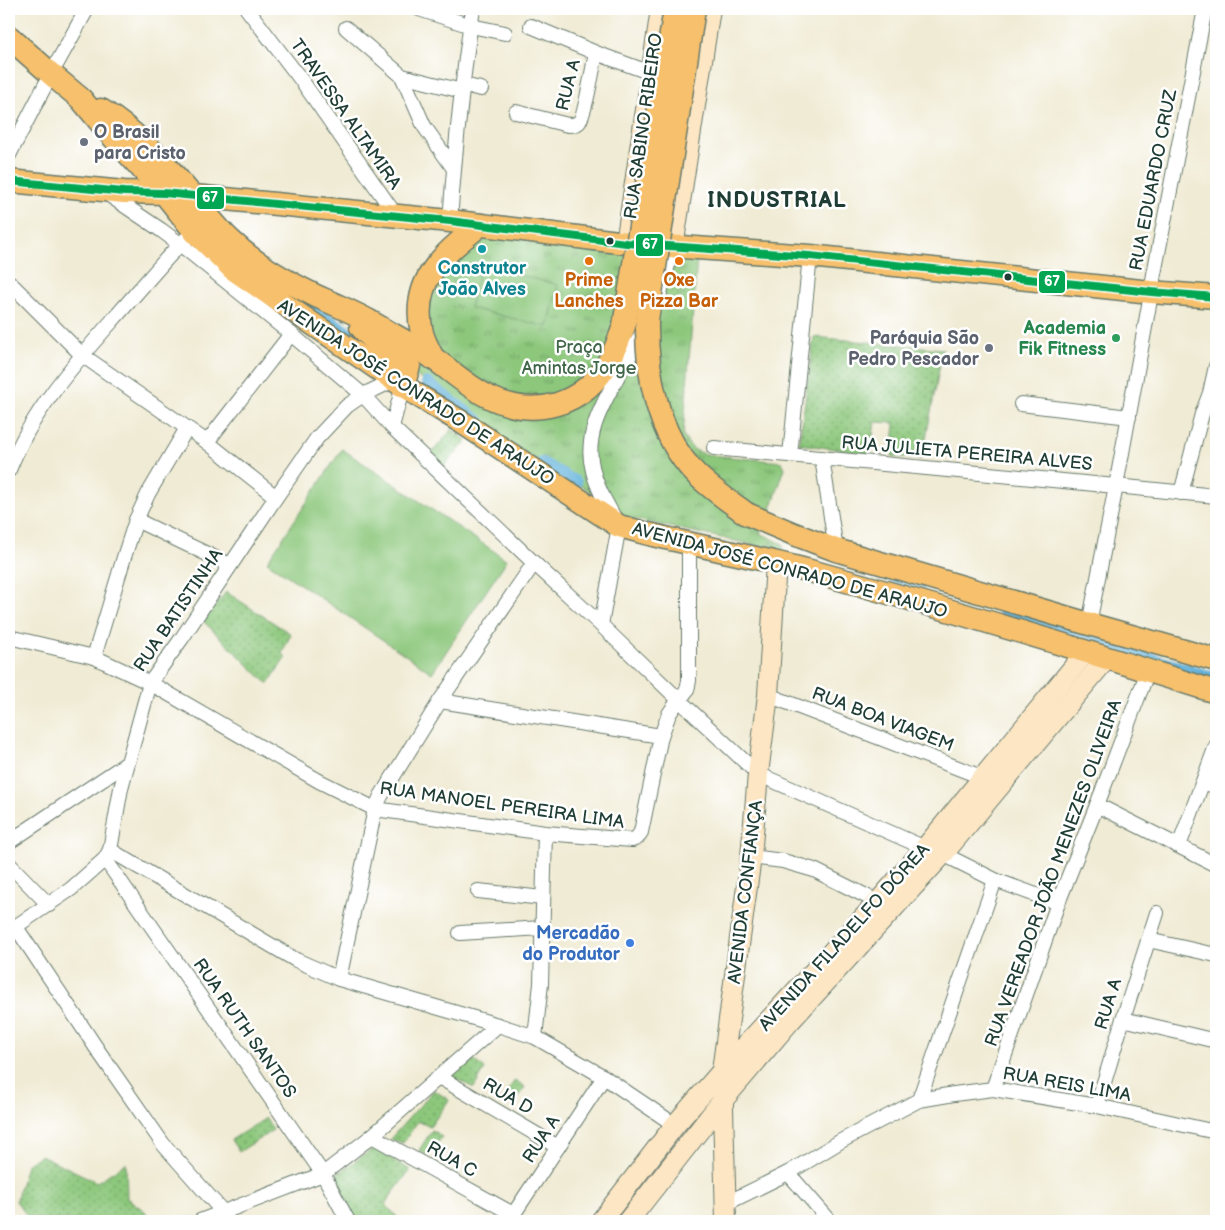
<svg xmlns="http://www.w3.org/2000/svg" width="1225" height="1230" font-family="'Balsamiq Sans',sans-serif">
<style>
.grass{fill:url(#grass-dots);stroke:#568258}
.park{fill:url(#park-tufts);stroke:#568258}
.garden{fill:#8cc77c;stroke:#568258}
.lines{fill:none;stroke-linecap:round;stroke-linejoin:round}
.canal{stroke:#60b1db;stroke-width:12}
.street-casing{stroke:#687a6c;stroke-width:16}
.secondary-casing{stroke:#687a6c;stroke-width:22}
.primary-casing{stroke:#687a6c;stroke-width:25}
.street{stroke:#fff;stroke-width:14}
.secondary{stroke:#fce6c4;stroke-width:20}
.primary{stroke:#f7c06c;stroke-width:22}
.primary-bridge-casing{stroke:#687a6c;stroke-width:25;stroke-linecap:butt}
.primary-bridge{stroke:#f7c06c;stroke-width:22}
.bus-1-casing{stroke:#fff;stroke-width:11}
.bus-1{stroke:#00a651;stroke-width:8}
.worship-dot{fill:#6b7280;stroke:#fff;stroke-width:2}
.bus-dot{fill:#1f3d34;stroke:#fff;stroke-width:2}
.culture-dot{fill:#0f9aa8;stroke:#fff;stroke-width:2}
.food-dot{fill:#e8710a;stroke:#fff;stroke-width:2}
.leisure-dot{fill:#2e9e5b;stroke:#fff;stroke-width:2}
.shop-dot{fill:#3f7fe0;stroke:#fff;stroke-width:2}
.labels{text-anchor:middle;stroke-width:5;stroke-linejoin:round;paint-order:stroke}
.street-label{font-size:18px;fill:#1f3d34;stroke:#fff}
.worship-label{font-size:18px;font-weight:bold;fill:#5b616d;stroke:#fff;text-anchor:start}
.culture-label{font-size:18px;font-weight:bold;fill:#0d838f;stroke:#fff}
.food-label{font-size:18px;font-weight:bold;fill:#c56008;stroke:#fff}
.leisure-label{font-size:18px;font-weight:bold;fill:#27864d;stroke:#fff;text-anchor:end}
.park-label{font-size:18px;fill:#40664a;stroke:#fff}
.shop-label{font-size:18px;font-weight:bold;fill:#366cbe;stroke:#fff;text-anchor:end}
.district-label{font-size:22px;font-weight:bold;letter-spacing:1px;fill:#1f3d34;stroke:#fff}
.line-badge{stroke:#fff;stroke-width:2}
.badge-label{font-size:14px;text-anchor:middle;font-weight:bold;fill:#fff}
</style>
<defs>
<pattern id="grass-dots" width="8" height="8" patternUnits="userSpaceOnUse" patternTransform="scale(1.25)"><rect width="8" height="8" fill="#8cc77c"/><path d="M2 2h.1M6 6h.1" fill="none" stroke="#72a366" stroke-width="1.8" stroke-linecap="round"/></pattern>
<pattern id="park-tufts" width="24" height="20" patternUnits="userSpaceOnUse" patternTransform="scale(1.25)"><rect width="24" height="20" fill="#8cc77c"/><path d="M3 7l-1-3M5 7V3M7 7l1-3M15 17l-1-3M17 17v-4M19 17l1-3" fill="none" stroke="#72a366"/></pattern>
</defs>
<rect width="100%" height="100%" fill="#fff"/>
<filter id="ink" filterUnits="userSpaceOnUse"><feTurbulence type="fractalNoise" baseFrequency=".02" numOctaves="2"/><feDisplacementMap in="SourceGraphic" scale="10" xChannelSelector="R" yChannelSelector="G"/><feConvolveMatrix kernelMatrix="1 2 1 2 8 2 1 2 1" color-interpolation-filters="sRGB"/></filter>
<filter id="wash" filterUnits="userSpaceOnUse"><feTurbulence type="fractalNoise" baseFrequency=".0096" numOctaves="4" result="noise"/><feDisplacementMap in="SourceGraphic" scale="20" xChannelSelector="R" yChannelSelector="G"/><feGaussianBlur stdDeviation="1.12" result="paint"/><feColorMatrix in="noise" values="0 0 0 0 0 0 0 0 0 0 0 0 0 0 0 0 0 1.4 0 .05"/><feComposite in="paint" operator="in"/></filter>
<g filter="url(#wash)">
<rect width="100%" height="100%" fill="#f0ebd4"/>
<g class="grass">
<path d="M814,337L943,349L922,459L892,456L895,423L875,422L870,454L799,444Z"/>
<path d="M452,429L467,441L444,466L431,454Z"/>
<path d="M226,592L291,634L282,653L286,657L268,684L203,621Z"/>
<path d="M471,1058L485,1069L474,1088L450,1076Z"/>
<path d="M515,1080L525,1087L511,1106L502,1100Z"/>
<path d="M434,1090L449,1100L430,1127L418,1121L403,1143L390,1139Z"/>
<path d="M266,1118L273,1130L239,1152L231,1140Z"/>
<path d="M432,1130L442,1137L428,1157L419,1150Z"/>
<path d="M374,1148L410,1170L385,1204L401,1221H358L333,1177Z"/>
<path d="M41,1155L97,1182L126,1163L127,1198L145,1211L153,1221H31L16,1201L26,1165Z"/>
</g>
<path class="park" d="M481,234L697,259L683,436C692,450 694,451 710,455L782,462L785,468L769,515L760,533L783,544V551L628,518L576,482L518,450L427,383L399,366L425,310L437,270Z"/>
<g class="garden">
<path d="M481,265L558,285L548,327L470,308Z"/>
<path d="M342,449L507,560L432,673L267,562Z"/>
</g>
<g class="lines">
<g class="canal">
<path d="M290,293L367,345"/>
<path d="M427,383L479,421"/>
<path d="M542,463L576,482"/>
<path d="M895,584L919,590"/>
<path d="M1004,614L1216,678"/>
</g>
</g>
</g>
<g filter="url(#ink)">
<g class="lines">
<defs>
<g id="street">
<path d="M247,9L302,81L397,217"/>
<path d="M419,9L471,26L505,33"/>
<path d="M531,26L596,53L651,73"/>
<path d="M346,28L402,76L424,126L454,169"/>
<path d="M402,76L462,91"/>
<path d="M463,85L481,89"/>
<path d="M516,112L568,125C572,125 576,125 579,122C584,118 594,63 596,53"/>
<path d="M9,155L51,74L87,9"/>
<path d="M106,193L161,230L180,244L291,334L363,395L392,427L534,563L601,625L679,700L758,774L925,848"/>
<path d="M450,221C455,150 462,79 473,9"/>
<path d="M9,282L82,355L207,442L276,497"/>
<path d="M659,296L673,247"/>
<path d="M1021,404L1129,417"/>
<path d="M392,427L403,386"/>
<path d="M207,442L291,334"/>
<path d="M714,448L1116,486L1216,496"/>
<path d="M790,455L810,256"/>
<path d="M822,458L836,550"/>
<path d="M9,470C31,413 72,366 112,321C135,295 157,269 180,244L187,238"/>
<path d="M1181,493L1202,414L1210,393L1216,366"/>
<path d="M136,520L230,565"/>
<path d="M1089,624L1116,486L1149,305L1154,274L1205,9"/>
<path d="M601,625L619,526C609,508 598,491 593,471C583,435 603,404 619,374C628,359 637,343 645,327"/>
<path d="M9,637L94,657L150,683L319,781L375,809L545,833L632,840L637,838L641,832L661,736L669,714L673,708L687,690L689,681V544"/>
<path d="M94,657L125,554L136,520L148,494L187,428"/>
<path d="M768,695L984,778"/>
<path d="M440,701L661,736"/>
<path d="M1203,783L1216,786"/>
<path d="M1097,805L1216,865"/>
<path d="M9,842L126,764"/>
<path d="M1179,846L1216,746"/>
<path d="M110,850L296,960L339,979L498,1025L535,1037L604,1077L675,1125"/>
<path d="M943,854L995,880L1058,903"/>
<path d="M751,857L783,861L814,870L878,902"/>
<path d="M105,859L323,1174L348,1221"/>
<path d="M9,864L49,905"/>
<path d="M478,891L543,898"/>
<path d="M16,927L99,1052L163,1144L223,1212L228,1221"/>
<path d="M9,931L71,889L105,859L110,850L121,788L150,683L182,638L276,497L317,438L347,406L363,395L394,380"/>
<path d="M460,933L542,928"/>
<path d="M1148,940L1216,955"/>
<path d="M339,979L375,809L381,796L440,701L534,563"/>
<path d="M1123,1019L1216,1041"/>
<path d="M535,1037L541,984L545,833"/>
<path d="M439,1077L558,1147"/>
<path d="M993,1089L1058,903L1097,805L1148,671"/>
<path d="M919,1100L995,880"/>
<path d="M1097,1106L1123,1019L1157,913"/>
<path d="M372,1136L513,1214"/>
<path d="M788,1173L830,1221"/>
<path d="M727,1203L788,1173L841,1141L919,1100L954,1094L993,1089L1097,1106L1216,1132"/>
<path d="M200,1221L323,1174L372,1136L498,1025"/>
<path d="M509,1221L604,1077"/>
</g>
<g id="secondary">
<path d="M626,243L661,9"/>
<path d="M673,247L710,9"/>
<path d="M601,1221L675,1125L722,1071L878,902L925,848L1086,652"/>
<path d="M628,1221L723,1100L791,1020L943,854L1107,658"/>
<path d="M726,1221L722,1071L751,857L758,774L768,695L776,563"/>
</g>
<g id="primary">
<path d="M9,37L51,74L81,99L106,129L164,193L195,232L233,269L403,386L463,423L619,526L645,533C701,547 758,557 814,572C949,609 1083,650 1216,692"/>
<path d="M101,110C137,132 165,163 191,195C204,211 216,227 231,241C255,264 286,281 316,296C334,304 353,312 371,322C391,334 413,345 433,358C450,370 466,385 485,395C534,421 584,406 611,358C616,348 620,337 624,326"/>
<path d="M9,181L124,192L164,193L450,221L626,243L810,256L1151,292L1216,297"/>
<path d="M361,327C371,339 383,348 396,356C401,360 406,361 409,366L403,386"/>
<path d="M433,358C429,350 424,341 422,333C410,280 443,255 480,225"/>
<path d="M747,514L794,534L836,550L1089,624L1216,660"/>
</g>
</defs>
<use href="#street" class="street-casing"/>
<use href="#secondary" class="secondary-casing"/>
<use href="#primary" class="primary-casing"/>
<use href="#street" class="street"/>
<use href="#secondary" class="secondary"/>
<use href="#primary" class="primary"/>
<defs>
<g id="primary-bridge">
<path d="M694,9L647,320C646,372 657,435 696,474C711,489 729,501 747,514"/>
<path d="M624,326L675,9"/>
</g>
</defs>
<use href="#primary-bridge" class="primary-bridge-casing"/>
<use href="#primary-bridge" class="primary-bridge"/>
<defs>
<path id="bus-1" d="M9,181L124,192L164,193L450,221L626,243L810,256L1151,292L1216,297"/>
</defs>
<use href="#bus-1" class="bus-1-casing"/>
<use href="#bus-1" class="bus-1"/>
</g>
</g>
<g class="worship-dot">
<circle cx="84" cy="142" r="5"/>
<circle cx="989" cy="348" r="5"/>
</g>
<g class="bus-dot">
<circle cx="610" cy="241" r="4.5"/>
<circle cx="1008" cy="277" r="4.5"/>
</g>
<circle class="culture-dot" cx="482" cy="249" r="5"/>
<g class="food-dot">
<circle cx="589" cy="261" r="5"/>
<circle cx="679" cy="261" r="5"/>
</g>
<circle class="leisure-dot" cx="1116" cy="338" r="5"/>
<circle class="shop-dot" cx="630" cy="943" r="5"/>
<g class="labels">
<g class="street-label">
<text transform="translate(568 85) rotate(-76)" y="6">RUA A</text>
<text transform="translate(346 114) rotate(55)" y="6">TRAVESSA ALTAMIRA</text>
<text transform="translate(643 126) rotate(-82)" y="6">RUA SABINO RIBEIRO</text>
<text transform="translate(1153 180) rotate(-79)" y="6">RUA EDUARDO CRUZ</text>
<text transform="translate(416 392) rotate(33)" y="6">AVENIDA JOSÉ CONRADO DE ARAUJO</text>
<text transform="translate(967 453) rotate(5)" y="6">RUA JULIETA PEREIRA ALVES</text>
<text transform="translate(790 570) rotate(15)" y="6">AVENIDA JOSÉ CONRADO DE ARAUJO</text>
<text transform="translate(178 610) rotate(-56)" y="6">RUA BATISTINHA</text>
<text transform="translate(883 719) rotate(21)" y="6">RUA BOA VIAGEM</text>
<text transform="translate(502 805) rotate(8)" y="6">RUA MANOEL PEREIRA LIMA</text>
<text transform="translate(1053 873) rotate(-70)" y="6">RUA VEREADOR JOÃO MENEZES OLIVEIRA</text>
<text transform="translate(745 892) rotate(-83)" y="6">AVENIDA CONFIANÇA</text>
<text transform="translate(844 937) rotate(-48)" y="6">AVENIDA FILADELFO DÓREA</text>
<text transform="translate(1108 1004) rotate(-73)" y="6">RUA A</text>
<text transform="translate(245 1028) rotate(55)" y="6">RUA RUTH SANTOS</text>
<text transform="translate(1067 1084) rotate(10)" y="6">RUA REIS LIMA</text>
<text transform="translate(508 1096) rotate(30)" y="6">RUA D</text>
<text transform="translate(541 1139) rotate(-57)" y="6">RUA A</text>
<text transform="translate(452 1159) rotate(29)" y="6">RUA C</text>
</g>
<g class="worship-label">
<text x="94" y="138">O Brasil<tspan x="94" dy="21">para Cristo</tspan></text>
<text x="979" y="344" text-anchor="end">Paróquia São<tspan x="979" dy="21">Pedro Pescador</tspan></text>
</g>
<g class="culture-label">
<text x="482" y="274">Construtor<tspan x="482" dy="21">João Alves</tspan></text>
</g>
<g class="food-label">
<text x="589" y="286">Prime<tspan x="589" dy="21">Lanches</tspan></text>
<text x="679" y="286">Oxe<tspan x="679" dy="21">Pizza Bar</tspan></text>
</g>
<g class="leisure-label">
<text x="1106" y="334">Academia<tspan x="1106" dy="21">Fik Fitness</tspan></text>
</g>
<g class="park-label">
<text x="579" y="353">Praça<tspan x="579" dy="21">Amintas Jorge</tspan></text>
</g>
<g class="shop-label">
<text x="620" y="939">Mercadão<tspan x="620" dy="21">do Produtor</tspan></text>
</g>
<g class="district-label">
<text x="777" y="207">INDUSTRIAL</text>
</g>
</g>
<g class="line-badge">
<rect x="196" y="186" width="29" height="24" rx="5" fill="#00a651"/>
<rect x="635" y="233" width="29" height="24" rx="5" fill="#00a651"/>
<rect x="1038" y="270" width="28" height="24" rx="5" fill="#00a651"/>
</g>
<g class="badge-label">
<text x="210" y="202">67</text>
<text x="650" y="249">67</text>
<text x="1052" y="286">67</text>
</g>
<rect width="1225" height="1230" fill="none" stroke="#fff" stroke-width="30"/>
</svg>
